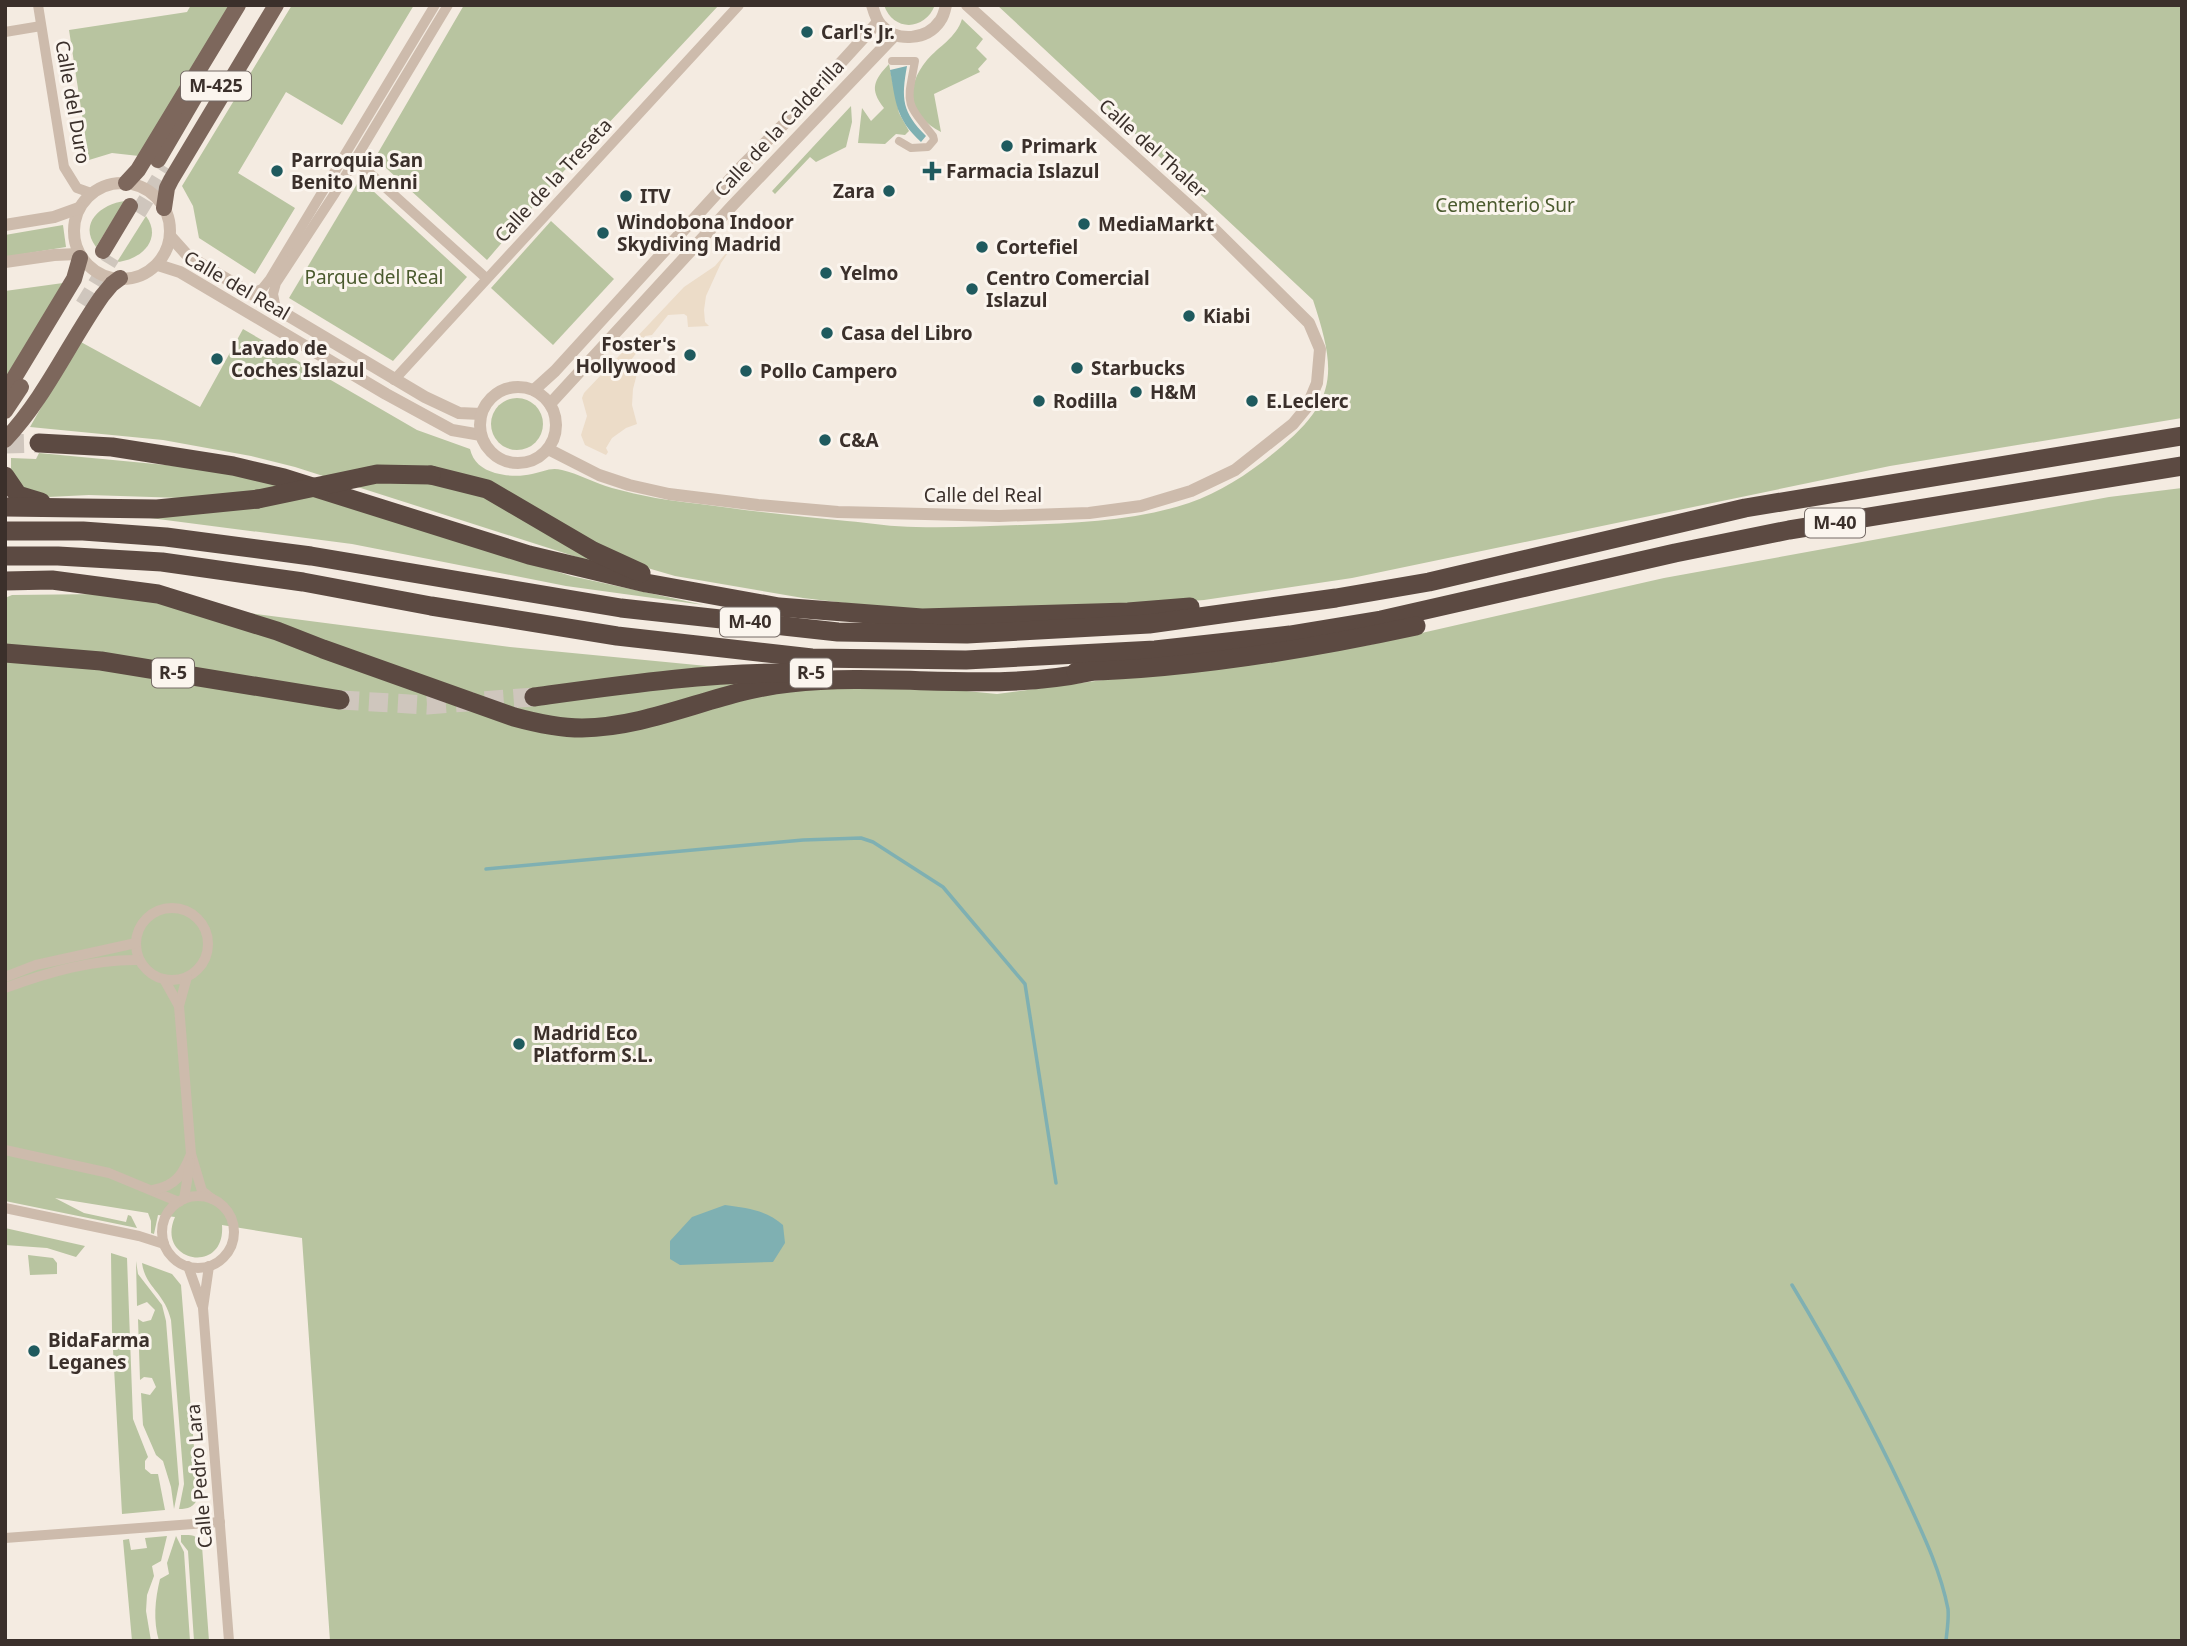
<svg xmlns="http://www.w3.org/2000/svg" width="2187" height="1646" font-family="'Noto Sans',sans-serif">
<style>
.green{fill:#b8c4a0}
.plaza{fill:#ecdcc8}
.water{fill:#7fb0b2}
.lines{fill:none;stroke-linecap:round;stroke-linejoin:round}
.stream{stroke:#7fb0b2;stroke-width:3.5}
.primary-tunnel{stroke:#cfc6bd;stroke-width:16;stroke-dasharray:16 8;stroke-linecap:butt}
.motorway-tunnel{stroke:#cfc6bd;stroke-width:19;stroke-dasharray:19 10;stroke-linecap:butt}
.pedestrian{stroke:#cdbbac;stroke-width:8}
.minor{stroke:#cdbbac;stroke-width:10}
.tertiary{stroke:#cdbbac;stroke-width:12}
.primary{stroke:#7d675c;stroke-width:16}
.motorway{stroke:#5c4a42;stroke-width:19}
.motorway-bridge{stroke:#5c4a42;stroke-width:19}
.poi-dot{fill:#1f5a5e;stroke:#fbf5ee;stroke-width:2.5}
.labels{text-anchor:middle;stroke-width:6;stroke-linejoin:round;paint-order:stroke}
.shield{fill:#fbf5ee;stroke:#756b66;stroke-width:2}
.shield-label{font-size:18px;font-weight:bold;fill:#3b302b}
.poi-label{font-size:19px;font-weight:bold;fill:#3b302b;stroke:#fbf5ee;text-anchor:start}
.street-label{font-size:19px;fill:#3b302b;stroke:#fbf5ee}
.park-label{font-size:19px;fill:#4a5a2e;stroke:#fbf5ee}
</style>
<rect width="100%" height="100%" fill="#f4ebe1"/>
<g class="green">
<path d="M191,5H231L139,156L112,153L89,160L69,30L187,12Z"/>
<path d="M292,5H414L342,125L286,92L238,173L295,208L255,274L199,238L193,206L182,186Z"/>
<path d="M464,5H719L563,172L487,260L375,158Z"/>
<path d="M884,5H935C925,31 893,32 884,5Z"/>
<path d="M997,5H2182V418L1890,466L1352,578L1204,600L1127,606L922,612L803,598L675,576L644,567L481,492L608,567L295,467L251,456L163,440L30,427L79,341L200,407L243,329L417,430L470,449C473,462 482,469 495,473C506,476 520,477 532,474C543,472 550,467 562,470C579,474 595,483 612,488C641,496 670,501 700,504C749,511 798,516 847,521C870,523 893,527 916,527C951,528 986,526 1022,525C1078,523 1135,521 1189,503C1221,492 1249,473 1275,452C1338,401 1337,373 1313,300Z"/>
<path d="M962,19L983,39L976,48L987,59L978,69L980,72L934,94L941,132C909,115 904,88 927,60C939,46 956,38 962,19Z"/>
<path d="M889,64L899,113L909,131L905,135L896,134L885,144L858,143L862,108L871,121L884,108C869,89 874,80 889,64Z"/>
<path d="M851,106L852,122L846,147L816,162L810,157L775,194L772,191Z"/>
<path d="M360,179L467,277L393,361L289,298Z"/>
<path d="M125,201L96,247C78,223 101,204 125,201Z"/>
<path d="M146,216C163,239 141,260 117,262Z"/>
<path d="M551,221L614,279L553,345L491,288Z"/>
<path d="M63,225L66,247L5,257V235Z"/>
<path d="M63,283L5,386V291Z"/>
<circle cx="517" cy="424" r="26"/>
<path d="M39,453L187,467L267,480L571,576L704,605L566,586L352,544L127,515L214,499L89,495L48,497L22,487L11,471V458L36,459Z"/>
<path d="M2182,488V1641H330L302,1238L222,1225C226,1276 155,1262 175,1217L158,1215L154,1234L151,1233V1221L148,1213L55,1198L84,1213L126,1222L128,1215L131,1216L137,1228L5,1201V598L12,595L103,594L510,647L997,694L1369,645L1664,578L2109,497Z"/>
<path d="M5,1228L85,1246L76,1257L47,1248L5,1245Z"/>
<path d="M111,1253L127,1258L133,1419L148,1457L145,1461V1469L151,1474H158L165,1510L122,1514L112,1331Z"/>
<path d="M28,1255L53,1258L57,1263V1274L30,1275Z"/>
<path d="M136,1261L138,1274L162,1305L166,1321L179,1484L174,1509L171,1487L163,1461L156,1455L143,1425L141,1393L150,1395L156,1387L152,1378L144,1377L140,1380L138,1319L143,1322L151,1320L155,1310L147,1302L137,1306Z"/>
<path d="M142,1263L172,1274L181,1285L198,1498C194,1507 188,1509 179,1509L184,1484L171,1320C165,1293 145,1287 142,1263Z"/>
<path d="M181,1535C192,1535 198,1534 202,1546L209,1641H194L188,1551L181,1542Z"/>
<path d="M167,1536L161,1561L152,1566L154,1576L147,1595L146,1611L151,1641H132L123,1540L129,1539L131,1550L147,1548L145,1538Z"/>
<path d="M176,1536L184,1552L190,1641H159C153,1620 155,1600 160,1579L169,1574L167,1563Z"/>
</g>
<path class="plaza" d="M734,244L721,263L706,296L704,310L705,322L709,326L688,327L687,316L684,314L668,315L652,335L645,336L640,348L631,360L639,366L633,389L632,405L637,424L626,428L612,438L606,448L608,452L606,455L585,445L581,435L587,416L582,398L584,393L684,287L715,266Z"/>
<g class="water">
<path d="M907,66C901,99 902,112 926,136L921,142C895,118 896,102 890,70Z"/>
<path d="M725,1205C747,1208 766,1210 783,1225L785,1243L773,1262L680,1265L670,1259V1241L692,1217Z"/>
</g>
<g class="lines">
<g class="stream">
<path d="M486,869L803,840L861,838L873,842L943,887L1025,984L1056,1183"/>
<path d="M1792,1285C1833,1353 1870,1421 1904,1493C1921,1530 1940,1568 1948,1609C1949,1619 1947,1630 1946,1641"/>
</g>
<g class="primary-tunnel">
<path d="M138,213L166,167"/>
<path d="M83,305L112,257"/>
</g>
<g class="motorway-tunnel">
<path d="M5,444L39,443"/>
<path d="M340,700L427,705L534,697"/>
</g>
<path class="pedestrian" d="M892,61H915C907,105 904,100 933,136L934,140L928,147L911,148L899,141"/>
<g class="minor">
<path d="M38,5L64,167L77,188L91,193"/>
<path d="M5,32L41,26"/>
<path d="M355,160L486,278"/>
<path d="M252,293L262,289L270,279L435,5"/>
<path d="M276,309L273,294L276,283L335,193L448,5"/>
<path d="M394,380L739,5"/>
<circle cx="172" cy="944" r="36"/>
<path d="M5,977L36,965L136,943"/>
<path d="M187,977L179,1006L191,1154L202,1191L212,1199"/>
<path d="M164,979L179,1006"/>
<path d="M5,988C49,972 93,959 139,960"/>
<path d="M5,1150L109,1173L179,1202"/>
<path d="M153,1190C176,1186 183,1174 191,1154"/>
<circle cx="198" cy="1232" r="36"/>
<path d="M184,1199L190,1163"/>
<path d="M5,1208L139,1236L164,1244"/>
<path d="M188,1266L202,1305"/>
<path d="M209,1266L203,1308L229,1641"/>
<path d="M5,1538L220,1522"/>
</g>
<g class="tertiary">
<path d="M872,5C874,12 876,20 881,25C897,43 927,40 940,21C943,17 945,10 946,5"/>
<circle cx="122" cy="231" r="48"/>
<path d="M5,225L54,217L79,208"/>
<path d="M171,237L188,256L425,397L459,413L481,414"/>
<path d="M5,262L54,255L78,254"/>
<path d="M158,265L180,272L386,394L452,430L481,435"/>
<circle cx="518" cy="425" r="38"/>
<path d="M534,390L555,371L742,166L796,112L878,22"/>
<path d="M550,404L732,206L895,35"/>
<path d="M548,449L599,475L629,485L669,494L758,505L838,512L925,514L999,516L1089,513L1141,506L1191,491L1235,470L1293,424L1307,407L1317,383L1320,349L1309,323L1208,223L967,5"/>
</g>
<g class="primary">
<path d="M158,160L196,95"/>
<path d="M126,183L138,170L238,5"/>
<path d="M164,208L167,188L171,180L276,5"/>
<path d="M103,251L130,206"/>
<path d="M5,393L74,279L80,258"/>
<path d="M5,411L21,387"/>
<path d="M5,440C45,398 69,343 102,296L112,284L120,278"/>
</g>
<g class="motorway">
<path d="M39,443L112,447L233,466L284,478L529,555L646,583L779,607L922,618L1128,612L1190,607"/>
<path d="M431,475L487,489L593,551L641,573"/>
<path d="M5,476L18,495L41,502"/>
<path d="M5,507L157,509L258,499"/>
<path d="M5,531H83L166,537L311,556L621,608L838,632L967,634L1149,624L1336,598L1429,582L1745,508L2182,436"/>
<path d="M5,556H58L162,562L303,582L431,606L617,636L812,658L966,660L1155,650L1290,635L1381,620L1675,553L1789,530L2182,466"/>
<path d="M5,581L52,580L158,594L277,631L323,649L514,717C536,723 559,728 582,728C654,727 719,690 790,683C889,672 992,693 1089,672"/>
<path d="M5,653L101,661L340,700"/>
<path d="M1076,672C1190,669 1305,650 1416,626"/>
<path d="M534,697C621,685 709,672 797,673"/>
</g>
<path class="motorway-bridge" d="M258,499L377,474L431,475"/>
</g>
<g class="poi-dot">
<circle cx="807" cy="32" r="7"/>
<circle cx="1007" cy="146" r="7"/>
<circle cx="277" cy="171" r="7"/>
<path d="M928.5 160.5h7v7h7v7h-7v7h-7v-7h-7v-7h7z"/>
<circle cx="889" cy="191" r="7"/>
<circle cx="626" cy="196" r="7"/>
<circle cx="1084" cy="224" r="7"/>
<circle cx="603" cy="233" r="7"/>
<circle cx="982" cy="247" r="7"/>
<circle cx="826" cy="273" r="7"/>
<circle cx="972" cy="289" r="7"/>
<circle cx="1189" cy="316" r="7"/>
<circle cx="827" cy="333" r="7"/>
<circle cx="690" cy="355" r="7"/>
<circle cx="217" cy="359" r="7"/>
<circle cx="1077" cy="368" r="7"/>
<circle cx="746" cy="371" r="7"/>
<circle cx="1136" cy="392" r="7"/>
<circle cx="1039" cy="401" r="7"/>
<circle cx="1252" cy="401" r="7"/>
<circle cx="825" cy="440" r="7"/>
<circle cx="519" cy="1044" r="7"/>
<circle cx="34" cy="1351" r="7"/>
</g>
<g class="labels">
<g class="shield">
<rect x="181" y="71.5" width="70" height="29" rx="5"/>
<rect x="1805" y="508.5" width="60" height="29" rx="5"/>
<rect x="720" y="607.5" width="60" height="29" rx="5"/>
<rect x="152" y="658.5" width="42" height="29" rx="5"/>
<rect x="790" y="658.5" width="42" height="29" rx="5"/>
</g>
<g class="shield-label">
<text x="216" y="92">M-425</text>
<text x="1835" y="529">M-40</text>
<text x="750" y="628">M-40</text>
<text x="173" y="679">R-5</text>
<text x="811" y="679">R-5</text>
</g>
<g class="poi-label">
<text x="821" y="39">Carl's Jr.</text>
<text x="1021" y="153">Primark</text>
<text x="291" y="167">Parroquia San<tspan x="291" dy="22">Benito Menni</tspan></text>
<text x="946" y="178">Farmacia Islazul</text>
<text x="875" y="198" text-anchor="end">Zara</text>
<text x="640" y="203">ITV</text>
<text x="617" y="229">Windobona Indoor<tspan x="617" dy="22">Skydiving Madrid</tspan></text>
<text x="1098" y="231">MediaMarkt</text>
<text x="996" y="254">Cortefiel</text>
<text x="840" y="280">Yelmo</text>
<text x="986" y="285">Centro Comercial<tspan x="986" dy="22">Islazul</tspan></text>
<text x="1203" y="323">Kiabi</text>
<text x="841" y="340">Casa del Libro</text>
<text x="676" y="351" text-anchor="end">Foster's<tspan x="676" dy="22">Hollywood</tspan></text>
<text x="231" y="355">Lavado de<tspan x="231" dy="22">Coches Islazul</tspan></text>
<text x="1091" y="375">Starbucks</text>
<text x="760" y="378">Pollo Campero</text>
<text x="1150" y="399">H&amp;M</text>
<text x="1053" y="408">Rodilla</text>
<text x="1266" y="408">E.Leclerc</text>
<text x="839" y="447">C&amp;A</text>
<text x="533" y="1040">Madrid Eco<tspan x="533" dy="22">Platform S.L.</tspan></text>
<text x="48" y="1347">BidaFarma<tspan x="48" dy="22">Leganes</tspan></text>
</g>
<g class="street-label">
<text transform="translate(73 102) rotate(80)" y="7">Calle del Duro</text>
<text transform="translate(779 128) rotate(-47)" y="7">Calle de la Calderilla</text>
<text transform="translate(1153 148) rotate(42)" y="7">Calle del Thaler</text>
<text transform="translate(553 180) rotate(-47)" y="7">Calle de la Treseta</text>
<text transform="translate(237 285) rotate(30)" y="7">Calle del Real</text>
<text x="983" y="502">Calle del Real</text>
<text transform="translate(199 1476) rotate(-95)" y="7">Calle Pedro Lara</text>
</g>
<g class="park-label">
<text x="1505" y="212">Cementerio Sur</text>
<text x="374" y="284">Parque del Real</text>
</g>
</g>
<rect width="2187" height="1646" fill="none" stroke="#3b302b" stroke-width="14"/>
</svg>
